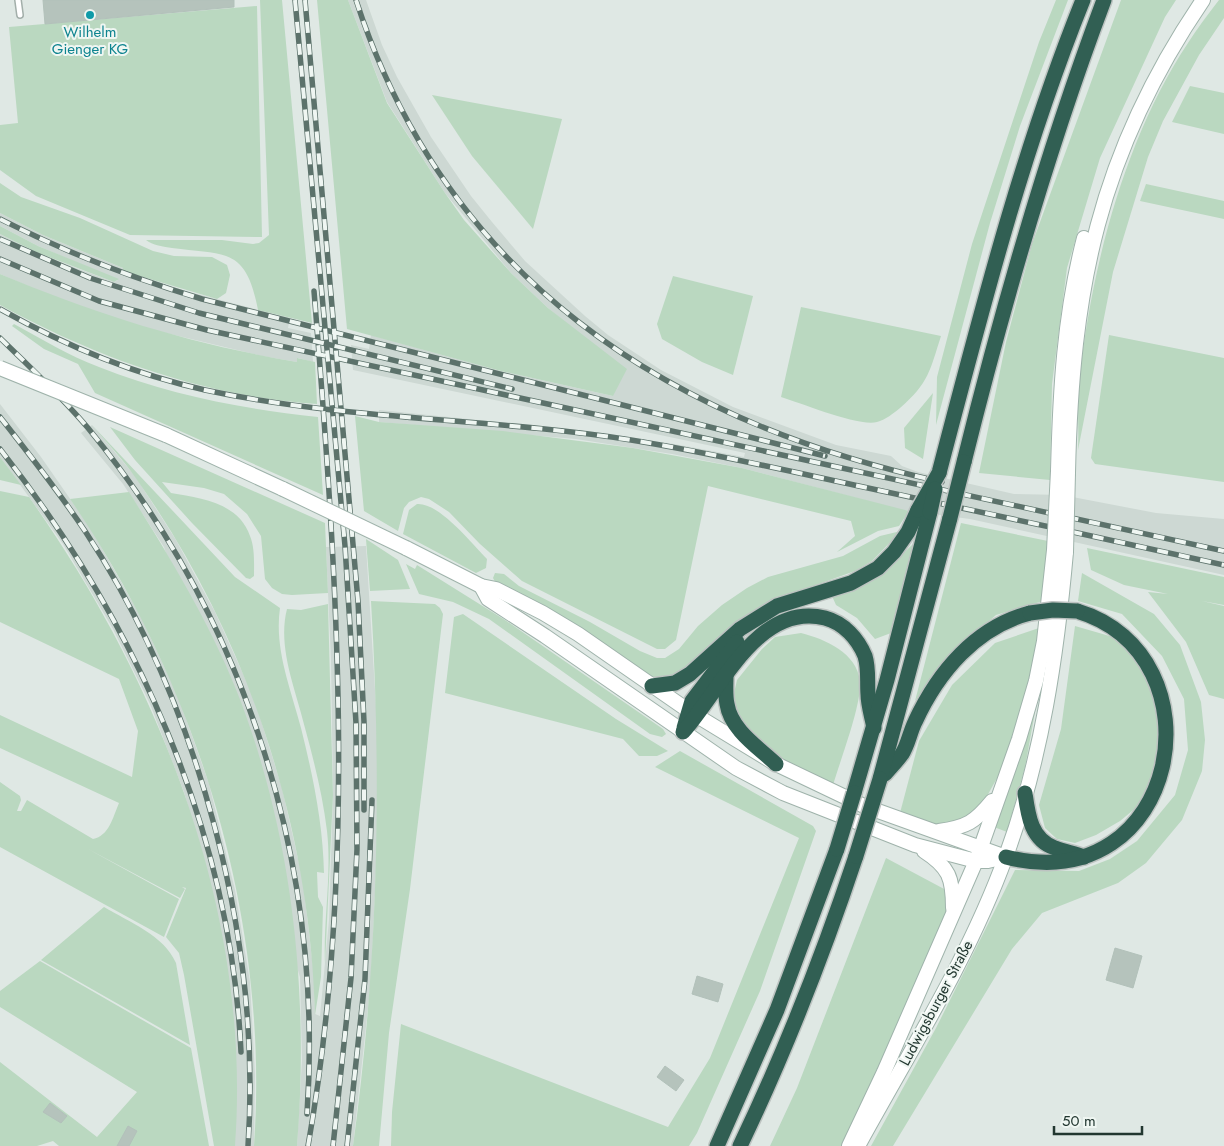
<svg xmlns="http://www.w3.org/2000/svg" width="1224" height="1146" font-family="Jost,sans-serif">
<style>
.built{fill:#cdd8d3}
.green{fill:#bad8c0}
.building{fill:#b5c3bc;stroke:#b2c1ba}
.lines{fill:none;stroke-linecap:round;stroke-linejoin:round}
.lane-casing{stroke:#a3afaa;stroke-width:8}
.secondary-casing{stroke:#9fb3ab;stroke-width:16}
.highway-casing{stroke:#bdc3c1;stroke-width:18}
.lane{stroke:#fff;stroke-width:5}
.secondary{stroke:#fff;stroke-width:14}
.highway{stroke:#315f53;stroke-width:15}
.rail-casing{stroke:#5c726b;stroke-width:5.5}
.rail{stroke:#eff6f2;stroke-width:4;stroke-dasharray:11;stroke-linecap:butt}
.secondary-bridge-casing{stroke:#9fb3ab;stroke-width:16;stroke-linecap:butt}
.highway-bridge-casing{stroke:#bdc3c1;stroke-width:18;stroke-linecap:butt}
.secondary-bridge{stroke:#fff;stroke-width:14}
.highway-bridge{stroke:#315f53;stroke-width:15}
.culture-dot{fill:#0f9aa8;stroke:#eff6f2;stroke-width:2}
.labels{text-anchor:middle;stroke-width:4;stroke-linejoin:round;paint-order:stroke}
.culture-label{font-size:15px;fill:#0d838f;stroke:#eff6f2}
.street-label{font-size:15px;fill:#223730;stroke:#eff6f2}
</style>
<rect width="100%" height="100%" fill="#dfe8e4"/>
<g class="built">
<path d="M348,0H366L382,45L397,77L431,137L471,196L492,222L525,261L585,316L608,335L661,370L733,407L836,445L891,456L902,466L918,472L1014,494L1062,495L1156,513L1224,519V575L970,519L902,510L742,468L672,454L576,439L379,422V410L577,430L674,444L744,457L745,453L353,370L351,345L369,349L371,335L501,371L613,396L596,347L548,308L511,273L445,193L387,102Z"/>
<path d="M0,213L43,235L123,268V271L186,291L290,318L288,328L311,333L313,362L298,358L297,362L262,356L145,328L65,302L0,274V234L36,252L76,268L114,282L118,280L38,246L0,226Z"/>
<path d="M0,404L41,457L91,529L141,617L178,696L209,784L235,890L250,982L255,1075L254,1146H235L236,1075L229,986L213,894L184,792L150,704L113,629L63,544L0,457Z"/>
<path d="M92,425L135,476L176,540L215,612L254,698L282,788L303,881L314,976L315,1014L320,1016L329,920L333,795L331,660L326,547L366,546L377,722V851L371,980L353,1146H297L302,1059L300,977L164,547L123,484L81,433Z"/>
</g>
<g class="green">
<path d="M260,0H282L312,323L258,310C246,247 226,255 172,248C164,247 152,245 146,240H222L253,244L259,243L269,235Z"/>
<path d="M317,0H348L387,103L445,193L464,220L511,273L548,308L627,369L613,396L501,371L347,329Z"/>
<path d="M1056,0H1068L1020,126L990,223L936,425L937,377L972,244L1039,42Z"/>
<path d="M1121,0H1176L1165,17L1100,158L1067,268L1052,384L1050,480L979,473L1006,342L1032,244Z"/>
<path d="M1219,0H1224V18L1199,55L1163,121L1148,157L1113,272L1078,450C1079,428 1077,406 1079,385C1090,272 1124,139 1188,43C1197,29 1208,14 1219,0Z"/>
<path d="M257,6L262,237L130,235L36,196L0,170V125L18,123L9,27Z"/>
<path d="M1190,86L1224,93V134L1172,122Z"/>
<path d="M432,95L562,119L533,229L472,156Z"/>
<path d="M0,183L21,197L80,218L153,251L174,256L212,257L227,265L230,275L226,293L217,299L123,271V268L43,235L0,213Z"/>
<path d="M1146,184L1224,201V219L1140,201Z"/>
<path d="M0,226L38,246L119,279L114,282L36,252L0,234Z"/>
<path d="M0,274C98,315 191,344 297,362V358L315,362L317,404C204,396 99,359 0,305Z"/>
<path d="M673,276L753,296L733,375L702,362L662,339L657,324Z"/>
<path d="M801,307L941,336C930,370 929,383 900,408C894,413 885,420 877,422C859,427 801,403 781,397Z"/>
<path d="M14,324C42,339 69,356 99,367C169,395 243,409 318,417L323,495L95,393L78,364L44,349L12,326Z"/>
<path d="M1109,335L1224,358V482L1095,464L1091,458Z"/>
<path d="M933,393L923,459L905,448L904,428Z"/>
<path d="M355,416L379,422L503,431L633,448L742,468L909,511L899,526L878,531L837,552L855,536L851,521L708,486L676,640L665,649H657L522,581L480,544L449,512L429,499L421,497L409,502L404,508L398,531L364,511Z"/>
<path d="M92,425L235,577L280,608C274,649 291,689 301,728C313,776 323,824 324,873L317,872L318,897L323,907L321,977L315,1015C310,823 246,633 135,477C122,458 106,442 92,425Z"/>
<path d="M110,427L325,523L328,593L292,595L282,594L272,588L265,579L261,536L247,514L224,494L204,488L162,482L171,493C201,498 239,503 250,536C255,548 254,564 254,576L250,579L246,578L192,523L135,460Z"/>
<path d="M0,457L21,485L0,480Z"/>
<path d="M0,491L29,497C161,684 252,913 235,1146H214L184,975L179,953L166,937L186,888L182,887L185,889L180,898L88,849L179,899L164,937L0,847V782L20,796L21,800L17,811H21L27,800L93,839C109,836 113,817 119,803L0,748V715L132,777L138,731L119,679L0,622Z"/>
<path d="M129,492C171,559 213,628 241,702C294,844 309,996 297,1146H254C270,920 198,685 70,499Z"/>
<path d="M417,504C439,502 472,544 487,559L486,568L476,573L403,534L409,510Z"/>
<path d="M961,523L1048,541L1043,601L996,615L947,658L915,701Z"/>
<path d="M901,531L872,561L855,571L774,600L759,608L676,676L661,679L652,677L497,585L493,578L495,573L504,574L519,586L590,622L640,651L657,658H665L679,649L698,626L722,605L747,588L768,577L843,556L880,536Z"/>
<path d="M366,539L398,560L410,589L370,591Z"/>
<path d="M913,544L914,548L891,633L875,639L857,618L836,605L832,596L891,565Z"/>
<path d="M1087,548L1224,577V605L1202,601L1224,606V699L1209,695L1186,642L1148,592L1168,594L1124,585L1091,570Z"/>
<path d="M406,564L415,569L417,565L505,620L663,729L666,734L662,737L650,734L489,619L453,602L419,594Z"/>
<path d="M1082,573L1154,614L1180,645L1201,702L1205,740L1202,771L1182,820L1146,863L1118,883L1042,913L1012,949L893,1146H871L936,1028L1015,870L1079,871L1110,859L1137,841L1175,795L1188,750L1184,699L1162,656L1122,614L1078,601Z"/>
<path d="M371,601L435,604L440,608L443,614L410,889L389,1033L379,1146H353C378,965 382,783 371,601Z"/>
<path d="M328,604L333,795L325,964C323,920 332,876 327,831C323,797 314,761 305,728C296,690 277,648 287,609L301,610Z"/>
<path d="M463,614L616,719L668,751L657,756H639L623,739L445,693L454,617Z"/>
<path d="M1075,626L1113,637L1140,656L1169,728L1149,797L1120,821L1096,835L1075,843L1057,839L1045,828L1039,805L1061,729Z"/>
<path d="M1042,627L1038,653L1001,771L977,814L942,827L900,813L919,741L952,685L995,643Z"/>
<path d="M801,633C825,639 857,653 860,681C862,704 840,761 833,785L783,762L742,727L732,702L737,680L762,649L775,637Z"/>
<path d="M1042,674L1025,767L1007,832L994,827Z"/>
<path d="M680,751L813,826L816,831L760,991L697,1133L689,1146H391L392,1112L401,1024L668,1127L710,1058L799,838L655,767Z"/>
<path d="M886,858L946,890V914L843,1146H770L797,1088Z"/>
<path d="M104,907C129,922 164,935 176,963L190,1045L41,960Z"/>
<path d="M40,961L191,1048L209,1146H59L53,1141L37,1146H0V1062L97,1137L137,1092L0,1007V991Z"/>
</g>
<g class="building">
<path d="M43,0H234V7L45,24Z"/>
<path d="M1115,948L1142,956L1133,988L1106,980Z"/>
<path d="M697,976L723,984L718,1002L692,994Z"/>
<path d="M665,1066L684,1080L676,1091L657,1077Z"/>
<path d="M50,1103L67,1116L61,1123L43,1112Z"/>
<path d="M128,1126L137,1131L129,1146H117Z"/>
</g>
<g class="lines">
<defs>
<path id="lane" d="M18,0L20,15"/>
<g id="secondary">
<path d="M166,435L283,489"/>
<path d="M1058,471C1060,392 1064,315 1084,238"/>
<path d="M1068,473C1072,290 1098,154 1203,0"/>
<path d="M406,548L481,586L496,589L543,613L578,634L689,711L776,764L864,806L1006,857"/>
<path d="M481,586L488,599L545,636L736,768L783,793L915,845L976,861H988L1006,857"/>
<path d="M939,831C967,827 975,822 992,801"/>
<path d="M924,851C949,867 953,878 953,908"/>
<path d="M849,1146L884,1072L976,861L1019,739L1036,681L1044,641L1054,550"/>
<path d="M858,1146C910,1051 969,958 1006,856C1042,758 1057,654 1066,552"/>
</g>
<g id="highway">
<path d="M964,462C1003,305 1047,151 1104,0"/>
<path d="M939,473C981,313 1021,154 1083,0"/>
<path d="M726,676C726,685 725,695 727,704C731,730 758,747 776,764"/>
<path d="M652,686L675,683L690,674L740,629L777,606L851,583L878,568L894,552L908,532L918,510"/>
<path d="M684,728L692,701L737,642"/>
<path d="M683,732C720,691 758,601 825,618C844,623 858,639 865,656C869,669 867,681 868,694C868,705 872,717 874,728"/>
<path d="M885,774C890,768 897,761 902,754C908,745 910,732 915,722C938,672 976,627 1030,613"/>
<path d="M880,779L950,518"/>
<path d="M854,793L887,680L930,512"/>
<path d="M1025,793C1028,815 1031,840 1055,848C1065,852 1074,853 1084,857"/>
<path d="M1006,857C1181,901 1224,655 1077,611"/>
<path d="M717,1146L777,1010L837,849"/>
<path d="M740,1146C785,1052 823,955 856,856"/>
</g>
</defs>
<use href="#lane" class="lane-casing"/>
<use href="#secondary" class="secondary-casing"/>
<use href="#highway" class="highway-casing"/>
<use href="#lane" class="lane"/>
<use href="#secondary" class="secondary"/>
<use href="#highway" class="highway"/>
<defs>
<g id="rail">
<path d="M295,0L345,546L356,723L357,849L351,978L333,1146"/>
<path d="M305,0L358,601L364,722V810"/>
<path d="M356,0C446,278 667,422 942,482"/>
<path d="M0,219C65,252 132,278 202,299L825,456"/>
<path d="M0,239L90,278L199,313L512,389"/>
<path d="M0,259L99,301L207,330L1224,551"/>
<path d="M0,309C64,345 133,374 205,390C345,420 490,418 631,440C706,452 780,469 854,485C977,511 1101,538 1224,565"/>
<path d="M0,338C30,367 61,396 88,428C247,621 324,865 307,1114"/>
<path d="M0,417C29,454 59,492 85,531C199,704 262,940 248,1146"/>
<path d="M0,449C135,621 231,831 241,1052"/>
<path d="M308,1146C358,864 337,575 314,291"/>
<path d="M347,1146L365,979L372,800"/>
</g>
</defs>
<use href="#rail" class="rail-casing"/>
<use href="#rail" class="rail"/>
<defs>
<g id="secondary-bridge">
<path d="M0,368L166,435"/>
<path d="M283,489L406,548"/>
<path d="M1054,550L1058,471"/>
<path d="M1066,552L1068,473"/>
</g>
<g id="highway-bridge">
<path d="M918,510L939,473"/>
<path d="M930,512L935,489"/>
<path d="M950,518L964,462"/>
<path d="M1030,613L1053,610L1077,611"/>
<path d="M837,849L854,793"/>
<path d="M856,856L880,779"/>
</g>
</defs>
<use href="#secondary-bridge" class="secondary-bridge-casing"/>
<use href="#highway-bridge" class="highway-bridge-casing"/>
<use href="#secondary-bridge" class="secondary-bridge"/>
<use href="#highway-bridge" class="highway-bridge"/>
</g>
<circle class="culture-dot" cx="90" cy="15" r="5"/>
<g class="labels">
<g class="culture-label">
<text x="90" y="37">Wilhelm<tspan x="90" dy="17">Gienger KG</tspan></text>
</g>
<g class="street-label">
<text transform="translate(936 1003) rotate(-62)" y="5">Ludwigsburger Straße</text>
</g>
</g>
<path d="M1054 1126v8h88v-8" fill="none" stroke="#223730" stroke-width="2.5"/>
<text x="1062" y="1126" font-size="15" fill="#223730" stroke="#eff6f2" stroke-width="4" paint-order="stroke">50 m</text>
</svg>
